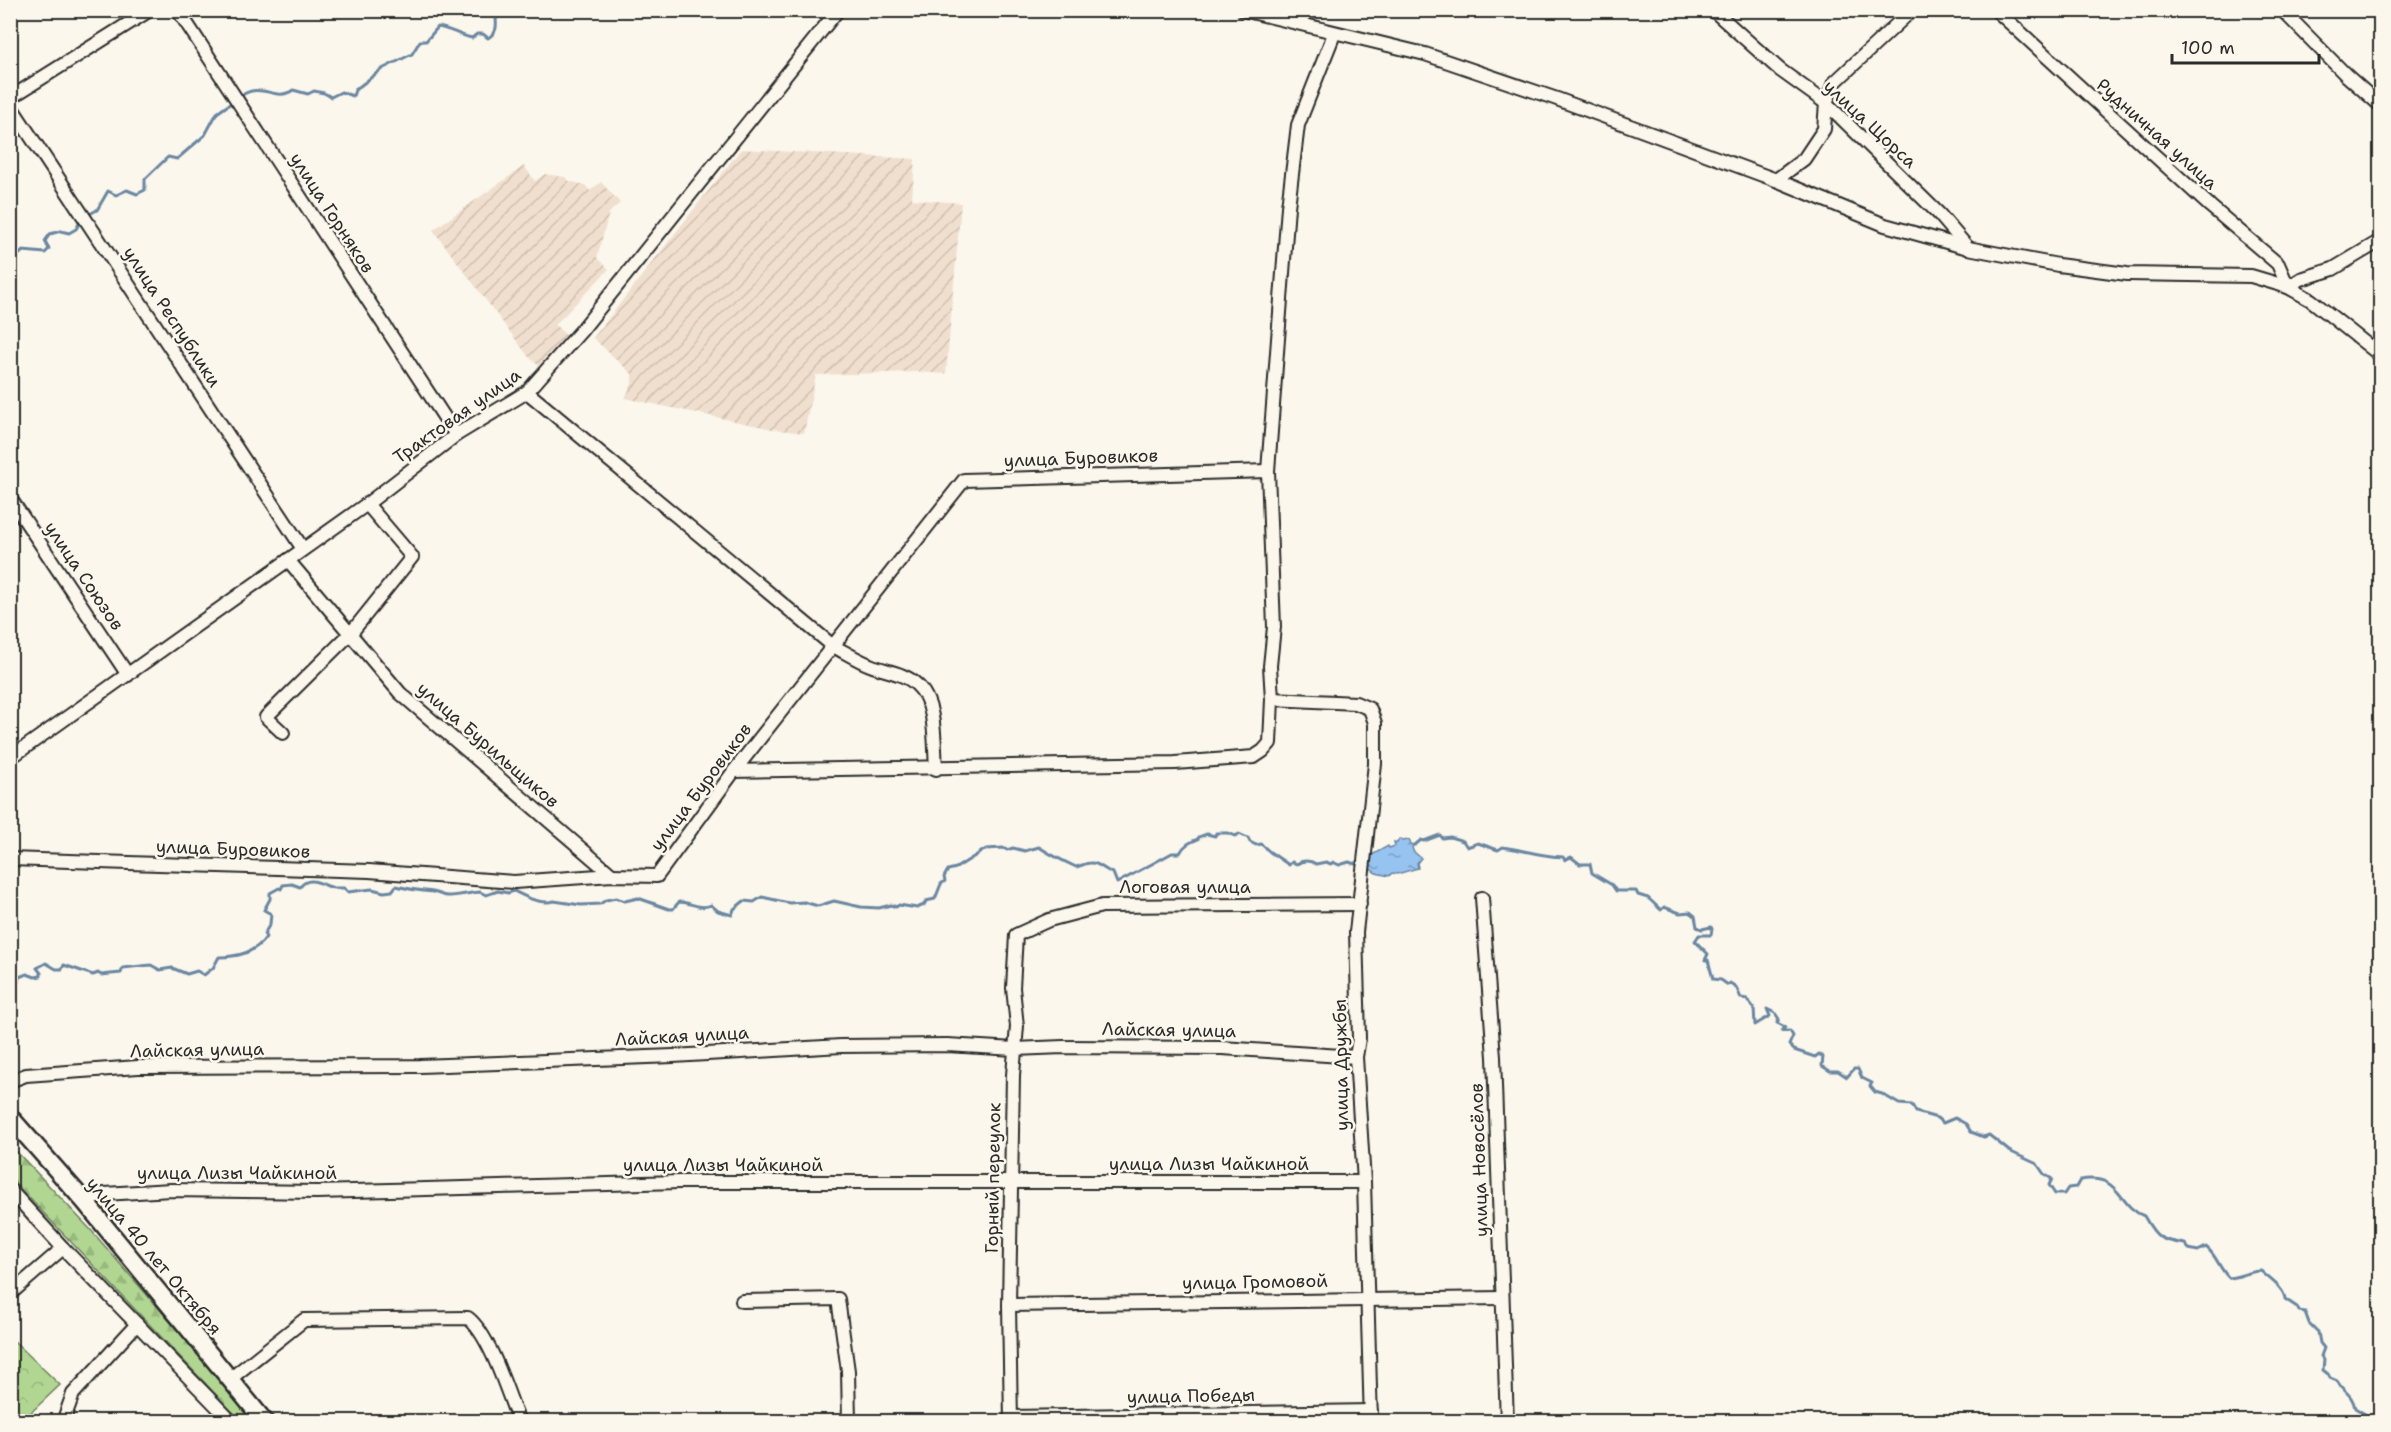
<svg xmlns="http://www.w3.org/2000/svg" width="2391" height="1432" font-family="'Shantell Sans',sans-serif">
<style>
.industrial{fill:url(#industrial-furrows)}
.forest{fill:url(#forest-firs);stroke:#6e805e;stroke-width:1.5}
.park{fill:url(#park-crowns);stroke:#6e805e;stroke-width:1.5}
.water{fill:url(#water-ripples);stroke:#6b86a1;stroke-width:1.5}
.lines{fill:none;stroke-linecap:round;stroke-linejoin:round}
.stream{stroke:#6b86a1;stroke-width:3}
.minor-casing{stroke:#2b2b2b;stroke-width:16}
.major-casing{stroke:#2b2b2b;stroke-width:21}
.minor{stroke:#fbf7ec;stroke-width:12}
.major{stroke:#fbf7ec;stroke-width:16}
.labels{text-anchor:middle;stroke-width:5;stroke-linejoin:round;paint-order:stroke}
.street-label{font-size:18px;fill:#2b2b2b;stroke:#fbf7ec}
</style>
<defs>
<pattern id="industrial-furrows" width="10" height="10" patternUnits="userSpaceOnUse" patternTransform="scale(1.5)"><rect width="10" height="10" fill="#f0dfce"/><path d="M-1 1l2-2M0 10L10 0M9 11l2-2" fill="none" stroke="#cec0b1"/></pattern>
<pattern id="forest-firs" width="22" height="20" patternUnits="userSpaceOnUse" patternTransform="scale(1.5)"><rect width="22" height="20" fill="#b1d692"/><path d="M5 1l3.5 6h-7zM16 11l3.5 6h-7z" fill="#98b87e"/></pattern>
<pattern id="park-crowns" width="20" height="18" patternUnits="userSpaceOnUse" patternTransform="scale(1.5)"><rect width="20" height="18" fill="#b1d692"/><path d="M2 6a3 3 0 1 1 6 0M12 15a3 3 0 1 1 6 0" fill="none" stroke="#98b87e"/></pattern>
<pattern id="water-ripples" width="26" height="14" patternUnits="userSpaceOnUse" patternTransform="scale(1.5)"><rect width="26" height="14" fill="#96c3f0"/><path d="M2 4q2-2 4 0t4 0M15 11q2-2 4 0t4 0" fill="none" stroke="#7b9fc3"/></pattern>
</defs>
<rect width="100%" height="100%" fill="#fbf7ec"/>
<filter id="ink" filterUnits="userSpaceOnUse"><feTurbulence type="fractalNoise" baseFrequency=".0167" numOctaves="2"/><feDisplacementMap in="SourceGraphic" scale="12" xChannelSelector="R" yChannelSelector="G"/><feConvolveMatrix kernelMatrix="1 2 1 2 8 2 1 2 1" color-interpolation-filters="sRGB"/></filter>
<g filter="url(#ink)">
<g class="industrial">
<path d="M741,149L915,159L912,199L961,203L946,374L917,372L816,375L804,433L772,429L625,398L632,384V374L593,338Z"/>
<path d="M524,166L535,181L545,174L565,177L569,181L585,185L590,191L601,182L620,203L609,213L597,258L609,269L555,325L568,337L541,368L528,356L433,230Z"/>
</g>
<path class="forest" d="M17,1152L90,1229L256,1421H241L16,1184L11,1173V1159Z"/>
<path class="park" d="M11,1338L60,1385L22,1421L11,1417Z"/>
<path class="water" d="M1399,839L1402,841L1409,840L1411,844L1415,845L1412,847L1413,851L1421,858L1417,863L1418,868L1397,874L1392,873L1389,876L1376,873L1369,868L1370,865L1367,863L1370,856L1388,846L1389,848L1395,846L1394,842L1397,843Z"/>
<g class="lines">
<g class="stream">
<path d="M239,97C262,80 275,103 293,90L308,94L314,91L324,93L331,97L341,92L353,96L355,90L382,69L412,54L420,41H426L438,27C451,29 460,36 472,38L477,34H483L488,38C496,33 497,28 496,19L503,10"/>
<path d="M86,216L97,210L108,191L116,195L127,190L137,194L145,190V179L168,157L177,159L205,135L217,113L234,101"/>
<path d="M10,262L23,251L45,253L49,249L45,241L50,234L61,231L69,233L76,229L81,220"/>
<path d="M1415,845L1421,840L1424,841L1440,835L1442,838L1450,837L1463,841L1467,847L1478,843L1498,850L1503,847C1522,850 1543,856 1563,857L1565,860L1571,857L1580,864H1590L1592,873L1612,885L1616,891H1636L1638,895L1648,898L1661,910L1664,907L1680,913L1690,912L1695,916L1697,927L1702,929L1711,927L1712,929L1711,935H1699L1695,941L1708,954L1705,960H1708L1713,979L1721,980L1728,985L1730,983L1736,987L1741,998L1747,999L1754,1008L1755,1025L1770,1016L1767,1009L1775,1013L1779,1019L1777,1023L1785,1027L1782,1031H1790L1793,1036L1789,1045L1794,1050L1815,1057L1819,1054L1823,1057L1822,1066L1830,1071H1838L1847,1077L1854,1069H1858L1862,1078L1872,1083L1870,1086L1875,1092L1882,1094L1899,1104L1912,1105L1916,1112L1937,1118L1943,1123L1955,1118L1966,1124L1971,1132L1984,1137L1989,1135L2009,1151L2037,1164L2044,1174L2052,1179L2049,1185L2055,1194H2064L2068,1188L2076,1187L2080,1180C2122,1173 2117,1206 2144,1216C2157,1239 2160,1240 2185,1244L2189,1249L2198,1251L2206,1247C2217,1256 2219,1268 2229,1278C2241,1277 2249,1271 2261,1271C2270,1280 2284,1288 2285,1299L2297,1307L2299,1311L2305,1312L2309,1323L2318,1332L2320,1343L2324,1348L2321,1356L2324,1360L2323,1370L2328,1374L2330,1378L2337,1381C2344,1393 2352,1393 2355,1408L2378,1422"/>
<path d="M10,994L13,991L16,992L19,977L27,974L35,977L41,976V973L37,968L46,963L56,969H62L64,965L93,975L98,973L101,975L121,973L123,968L151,965L160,970L172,968L187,974L197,971L204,975L213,968L219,957C238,957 256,952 266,937L264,934L270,924L271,914L264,910L270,899V893L279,888L281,889L283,885L292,884L300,887C310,874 323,886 334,888C338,888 341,888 344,888L348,892L372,889L384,892L392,891L396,886C408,889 421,891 433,892C438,893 442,896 447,896C457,896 470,893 480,892L486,895L498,891L508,893L514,891C526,897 541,905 554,901L581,905L600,904L606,900L616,898L625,901L638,898L669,909H673L679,902C690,902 700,910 711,905L718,911L732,915L734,909L744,901L754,902L762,897L789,903L804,902L818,906L834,901L861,907L879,908L891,905L896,907L899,905L917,908L924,905L926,901L935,899L941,884L945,881L944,877L948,870L956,868L986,849L1003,848L1007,850L1013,848L1025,851L1039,847C1051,855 1063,861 1076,867C1081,866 1086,863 1090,863C1099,862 1105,871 1113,873L1117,883L1172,853H1180C1184,845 1190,842 1198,839L1199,837L1207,834L1215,836L1216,833H1228L1235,836L1239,834L1248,838L1250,842L1256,845L1261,844L1270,852L1289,865L1292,862L1297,864C1302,860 1310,860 1316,864L1326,862L1331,864L1333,862L1339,865L1349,862L1355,864L1356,862"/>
</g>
<defs>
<g id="minor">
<path d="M178,10L456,435"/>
<path d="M1243,10L1425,54L1557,99L1776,180L1885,225L1968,248L2058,265L2127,274L2251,276L2288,287L2311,300L2380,355"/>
<path d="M1713,10L1780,70L1826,103L1939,214L1968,248"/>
<path d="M1996,10L2210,206L2278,264L2288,287L2301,279L2333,269L2380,241"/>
<path d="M2282,10L2346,75L2380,105"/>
<path d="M10,98L150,10"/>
<path d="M10,105L303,549"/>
<path d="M1776,180L1804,159L1824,129L1826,103L1834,83L1912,10"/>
<path d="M527,392L833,646C845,652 857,660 870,665C884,671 905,673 917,685C937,703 934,744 936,769"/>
<path d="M10,498L128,675"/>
<path d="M288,560L400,693L612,875"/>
<path d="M1272,699L1356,703L1370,709L1375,723V764L1356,932L1359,1038L1356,1057L1364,1182L1371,1422"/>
<path d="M283,733L266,717L351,633L412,557L367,504"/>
<path d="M10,758L367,504L456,435L527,392L581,331L838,10"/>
<path d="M734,771L1175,763L1254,757L1263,751L1270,743L1272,699L1270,666L1274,627L1268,471L1288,207L1298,125L1334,34"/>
<path d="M10,859L369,871L514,882L612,875L657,876L734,771L964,480L1268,471"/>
<path d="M1482,898L1494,1057L1507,1422"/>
<path d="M10,1081L26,1075L138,1067L420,1066L673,1056L841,1046L947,1045L1015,1049L1063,1047L1222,1048L1356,1057"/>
<path d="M10,1190L63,1248L232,1422"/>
<path d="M85,1202L104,1194L171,1190L317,1192L679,1182H1364"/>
<path d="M10,1294L63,1248"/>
<path d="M742,1301L838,1299L848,1371L849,1422"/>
<path d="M1009,1305L1502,1298"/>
<path d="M230,1379L304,1320L468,1318C490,1335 508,1394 519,1422"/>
<path d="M1011,1417L1371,1411"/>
<path d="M63,1422L73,1394L137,1324"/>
<path d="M1011,1422L1009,1305L1013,1075L1017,1026L1013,988L1016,935L1049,920L1102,906L1360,904"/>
</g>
<path id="major" d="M10,1117L85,1202L265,1422"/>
</defs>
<use href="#minor" class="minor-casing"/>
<use href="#major" class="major-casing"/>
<use href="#minor" class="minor"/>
<use href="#major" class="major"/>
</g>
</g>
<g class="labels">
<g class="street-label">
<text transform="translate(1870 124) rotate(43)" y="6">улица Щорса</text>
<text transform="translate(2157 134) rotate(42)" y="6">Рудничная улица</text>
<text transform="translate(332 213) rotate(57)" y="6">улица Горняков</text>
<text transform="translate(172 317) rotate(57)" y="6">улица Республики</text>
<text transform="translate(457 416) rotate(-35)" y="6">Трактовая улица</text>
<text transform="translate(1081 458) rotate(-2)" y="6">улица Буровиков</text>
<text transform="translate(84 576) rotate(56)" y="6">улица Союзов</text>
<text transform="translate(488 745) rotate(41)" y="6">улица Бурильщиков</text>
<text transform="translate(701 787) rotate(-53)" y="6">улица Буровиков</text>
<text transform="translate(233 849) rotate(2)" y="6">улица Буровиков</text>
<text x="1185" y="893">Логовая улица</text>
<text transform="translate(1169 1030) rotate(1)" y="6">Лайская улица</text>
<text transform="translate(682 1036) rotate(-3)" y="6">Лайская улица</text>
<text transform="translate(197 1050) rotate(-1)" y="6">Лайская улица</text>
<text transform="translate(1341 1065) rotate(-91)" y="6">улица Дружбы</text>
<text transform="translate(1479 1160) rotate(-92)" y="6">улица Новосёлов</text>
<text x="1209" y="1170">улица Лизы Чайкиной</text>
<text x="723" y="1171">улица Лизы Чайкиной</text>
<text x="237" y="1179">улица Лизы Чайкиной</text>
<text transform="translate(993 1178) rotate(-89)" y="6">Горный переулок</text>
<text transform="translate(154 1256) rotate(50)" y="6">улица 40 лет Октября</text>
<text transform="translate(1255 1282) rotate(-1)" y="6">улица Громовой</text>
<text transform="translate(1191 1396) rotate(-1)" y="6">улица Победы</text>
</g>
</g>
<rect width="2391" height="1432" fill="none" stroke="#fbf7ec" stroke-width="36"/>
<rect x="18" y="18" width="2355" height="1396" fill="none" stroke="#2b2b2b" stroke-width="2" filter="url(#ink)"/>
<path d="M2172 54v9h147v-9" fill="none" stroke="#2b2b2b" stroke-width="3"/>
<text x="2181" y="54" font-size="18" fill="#2b2b2b" stroke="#fbf7ec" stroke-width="4.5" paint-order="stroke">100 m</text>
</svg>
